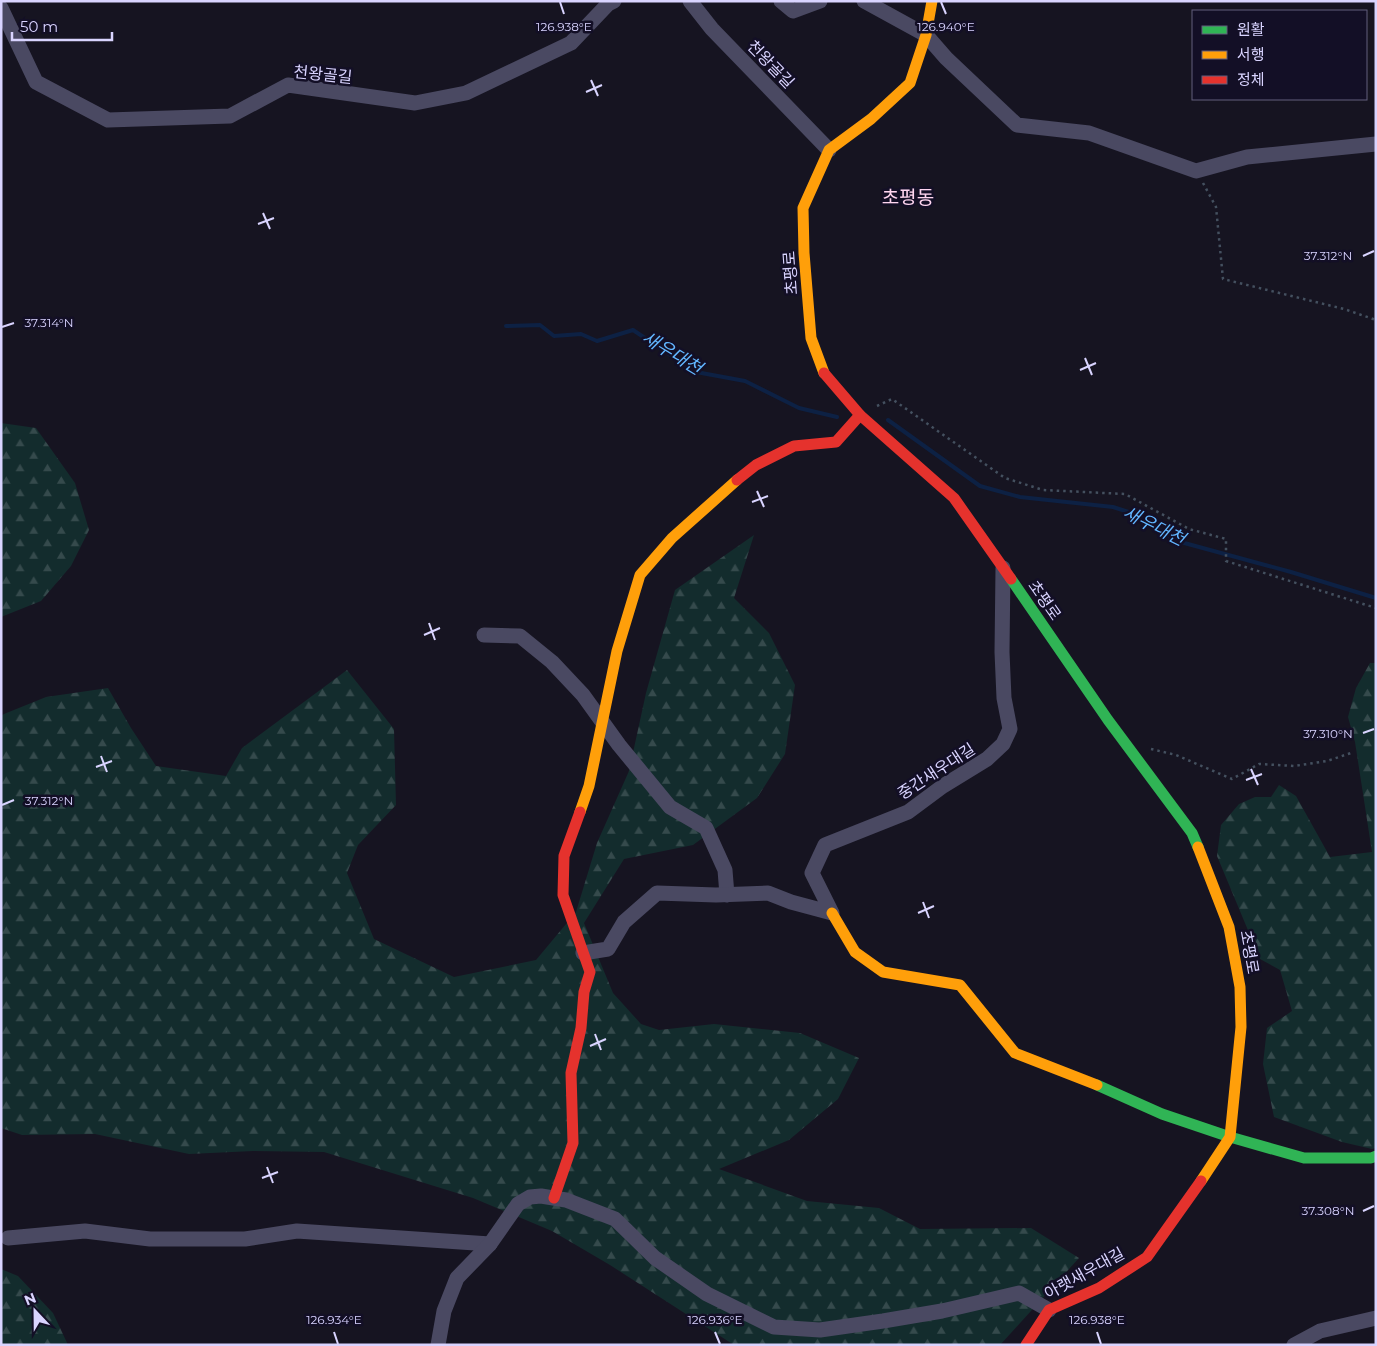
<svg xmlns="http://www.w3.org/2000/svg" width="1377" height="1346" font-family="Montserrat,'Noto Sans KR',sans-serif">
<style>
.forest{fill:url(#forest-firs)}
.lines{fill:none;stroke-linecap:round;stroke-linejoin:round}
.stream{stroke:#0d2144;stroke-width:4}
.path{stroke:#44505f;stroke-width:2.5;stroke-dasharray:2.5 4;stroke-linecap:butt}
.street{stroke:#4a4962;stroke-width:15}
.fast{stroke:#30b455;stroke-width:11}
.slow{stroke:#ff9f0a;stroke-width:11}
.jam{stroke:#e5322d;stroke-width:11}
.ticks{fill:none;stroke:#d9d4ff;stroke-width:2}
.labels{text-anchor:middle;stroke-width:5;stroke-linejoin:round;paint-order:stroke}
.street-label{font-size:16px;fill:#d9d4ff;stroke:#130f26}
.water-label{font-size:18px;font-style:italic;fill:#62b6ff;stroke:#130f26}
.quarter-label{font-size:19px;fill:#ffd6f0;stroke:#130f26}
.ticks-label{font-size:12px;text-anchor:middle;fill:#d9d4ff;stroke:#130f26;stroke-width:5;stroke-linejoin:round;paint-order:stroke}
</style>
<defs>
<pattern id="forest-firs" width="22" height="20" patternUnits="userSpaceOnUse" patternTransform="scale(1.25)"><rect width="22" height="20" fill="#132c2d"/><path d="M5 1l3.5 6h-7zM16 11l3.5 6h-7z" fill="#354a4c"/></pattern>
</defs>
<rect width="100%" height="100%" fill="#161421"/>
<g class="forest">
<path d="M1,423L36,428L75,483L89,530L71,566L41,601L1,617Z"/>
<path d="M754,535L734,598L769,633L795,685L785,754L757,798L693,845L624,859L584,923L613,993L641,1024L659,1030L714,1024L800,1033L859,1058L838,1099L789,1140L719,1169L807,1201L879,1208L920,1229L1031,1228L1079,1258L1000,1345H734L610,1265L552,1231L473,1198L324,1152L253,1151L189,1154L95,1134L22,1135L1,1128V716L4,714L46,697L108,688L131,728L156,766L226,776L242,748L347,670L394,729L396,805L358,845L347,873L374,939L454,977L536,960L576,912L597,843L629,771L646,693L675,590Z"/>
<path d="M1370,663H1376V1148L1372,1149L1342,1142L1274,1117L1263,1064L1267,1028L1292,1011L1280,970L1260,959L1217,856L1221,825L1239,804L1255,797H1271L1279,785L1296,796L1330,857L1372,852L1355,742L1348,717L1356,688Z"/>
<path d="M1,1269L18,1276L53,1313L68,1345H1Z"/>
</g>
<g class="lines">
<g class="stream">
<path d="M506,326L540,325L554,336L581,334L597,341L633,330L696,372L745,381L799,408L837,417"/>
<path d="M888,420L980,486L1020,497L1113,507L1135,514L1177,541L1291,572L1376,598"/>
</g>
<g class="path">
<path d="M1203,183L1216,207L1223,279L1344,309L1376,320"/>
<path d="M877,406L892,399L1005,478L1043,490L1125,494L1189,529L1226,539V561L1376,608"/>
<path d="M1151,749L1176,755L1232,779L1259,764L1294,766L1327,761L1354,752"/>
</g>
<g class="street">
<path d="M690,1L712,29L829,150"/>
<path d="M781,1L793,11L820,1"/>
<path d="M864,1L926,35L946,58L1017,125L1089,133L1196,171L1247,157L1376,144"/>
<path d="M1,8L36,82L108,120L230,116L288,85L415,103L466,93L571,43L608,4L614,1"/>
<path d="M484,635L520,636L552,662L583,695L619,745L670,807L706,828L725,870L727,895"/>
<path d="M583,953L608,949L624,922L657,893L716,895L768,893L791,902L832,913L812,873L825,845L908,812L943,786L987,759L1003,744L1010,729L1004,698L1002,652L1003,568"/>
<path d="M8,1238L85,1231L150,1239H245L297,1231L490,1244"/>
<path d="M438,1345L444,1311L457,1278L490,1244L518,1204L530,1197L541,1196L566,1200L615,1219L655,1258L707,1294L774,1327L820,1330L883,1321L942,1311L1019,1293L1049,1310"/>
<path d="M1294,1345L1320,1331L1376,1318"/>
</g>
<g class="fast">
<path d="M1011,579L1108,720L1192,833L1198,847"/>
<path d="M1097,1085L1162,1114L1230,1137L1304,1158H1371L1376,1156"/>
</g>
<g class="slow">
<path d="M824,373L811,338L804,253L803,208L829,150L871,119L910,83L926,35L932,1"/>
<path d="M580,812L589,786L617,651L640,575L672,538L737,480"/>
<path d="M1198,847L1229,927L1240,987L1241,1027L1230,1137L1201,1181"/>
<path d="M832,913L855,952L883,972L960,985L1015,1053L1097,1085"/>
</g>
<g class="jam">
<path d="M824,373L860,415L954,498L1011,579"/>
<path d="M737,480L756,465L794,446L836,442L860,415"/>
<path d="M554,1198L573,1143L571,1073L581,1028L584,992L590,972L563,895L564,856L580,812"/>
<path d="M1026,1345L1049,1310L1099,1288L1147,1257L1201,1181"/>
</g>
</g>
<path class="ticks" d="M560,2L564,14M941,2L946,14M591,80L598,96M586,92L602,85M263,213L270,229M258,224L274,218M1363,256L1374,251M2,327L14,323M1085,358L1092,375M1080,370L1096,363M757,491L764,507M752,502L768,496M429,623L435,640M424,635L440,628M1363,733L1374,729M101,756L107,772M96,767L112,761M1251,769L1258,785M1246,780L1262,774M2,805L14,800M923,902L929,918M918,913L934,906M595,1034L601,1050M590,1046L606,1039M267,1167L273,1183M262,1178L278,1172M1363,1211L1374,1206M334,1332L338,1344M715,1332L720,1344M1097,1332L1101,1344"/>
<g class="labels">
<g class="street-label">
<text transform="translate(771 64) rotate(46)" y="6">천왕골길</text>
<text transform="translate(323 74) rotate(6)" y="6">천왕골길</text>
<text transform="translate(790 273) rotate(-94)" y="6">초평로</text>
<text transform="translate(1045 600) rotate(55)" y="6">초평로</text>
<text transform="translate(936 771) rotate(-33)" y="6">중간새우대길</text>
<text transform="translate(1250 952) rotate(80)" y="6">초평로</text>
<text transform="translate(1084 1273) rotate(-29)" y="6">아랫새우대길</text>
</g>
<g class="water-label">
<text transform="translate(672 353) rotate(31)" y="6">새우대천</text>
<text transform="translate(1154 526) rotate(26)" y="6">새우대천</text>
</g>
<g class="quarter-label">
<text x="908" y="204">초평동</text>
</g>
</g>
<g class="ticks-label">
<text x="564" y="31">126.938°E</text>
<text x="946" y="31">126.940°E</text>
<text x="1328" y="260">37.312°N</text>
<text x="49" y="327">37.314°N</text>
<text x="1328" y="738">37.310°N</text>
<text x="49" y="805">37.312°N</text>
<text x="1328" y="1215">37.308°N</text>
<text x="334" y="1324">126.934°E</text>
<text x="715" y="1324">126.936°E</text>
<text x="1097" y="1324">126.938°E</text>
</g>
<rect width="1377" height="1346" fill="none" stroke="#d9d4ff" stroke-width="5"/>
<rect x="1192" y="10" width="175" height="90" fill="#130f26" stroke="#625e7d"/>
<rect x="1202" y="26" width="25" height="8" fill="#30b455" stroke="#625e7d"/>
<text x="1237" y="35" font-size="15" fill="#d9d4ff">원활</text>
<rect x="1202" y="51" width="25" height="8" fill="#ff9f0a" stroke="#625e7d"/>
<text x="1237" y="60" font-size="15" fill="#d9d4ff">서행</text>
<rect x="1202" y="76" width="25" height="8" fill="#e5322d" stroke="#625e7d"/>
<text x="1237" y="85" font-size="15" fill="#d9d4ff">정체</text>
<g transform="translate(35 1311) rotate(338)" stroke="#130f26" stroke-width="4" paint-order="stroke">
<path d="M0-4L9 19L0 12L-9 19Z" fill="#d9d4ff"/>
<text y="-8" font-size="14" font-weight="bold" text-anchor="middle" fill="#d9d4ff">N</text>
</g>
<path d="M12 32v8h100v-8" fill="none" stroke="#d9d4ff" stroke-width="2.5"/>
<text x="20" y="32" font-size="15" fill="#d9d4ff" stroke="#130f26" stroke-width="4" paint-order="stroke">50 m</text>
</svg>
